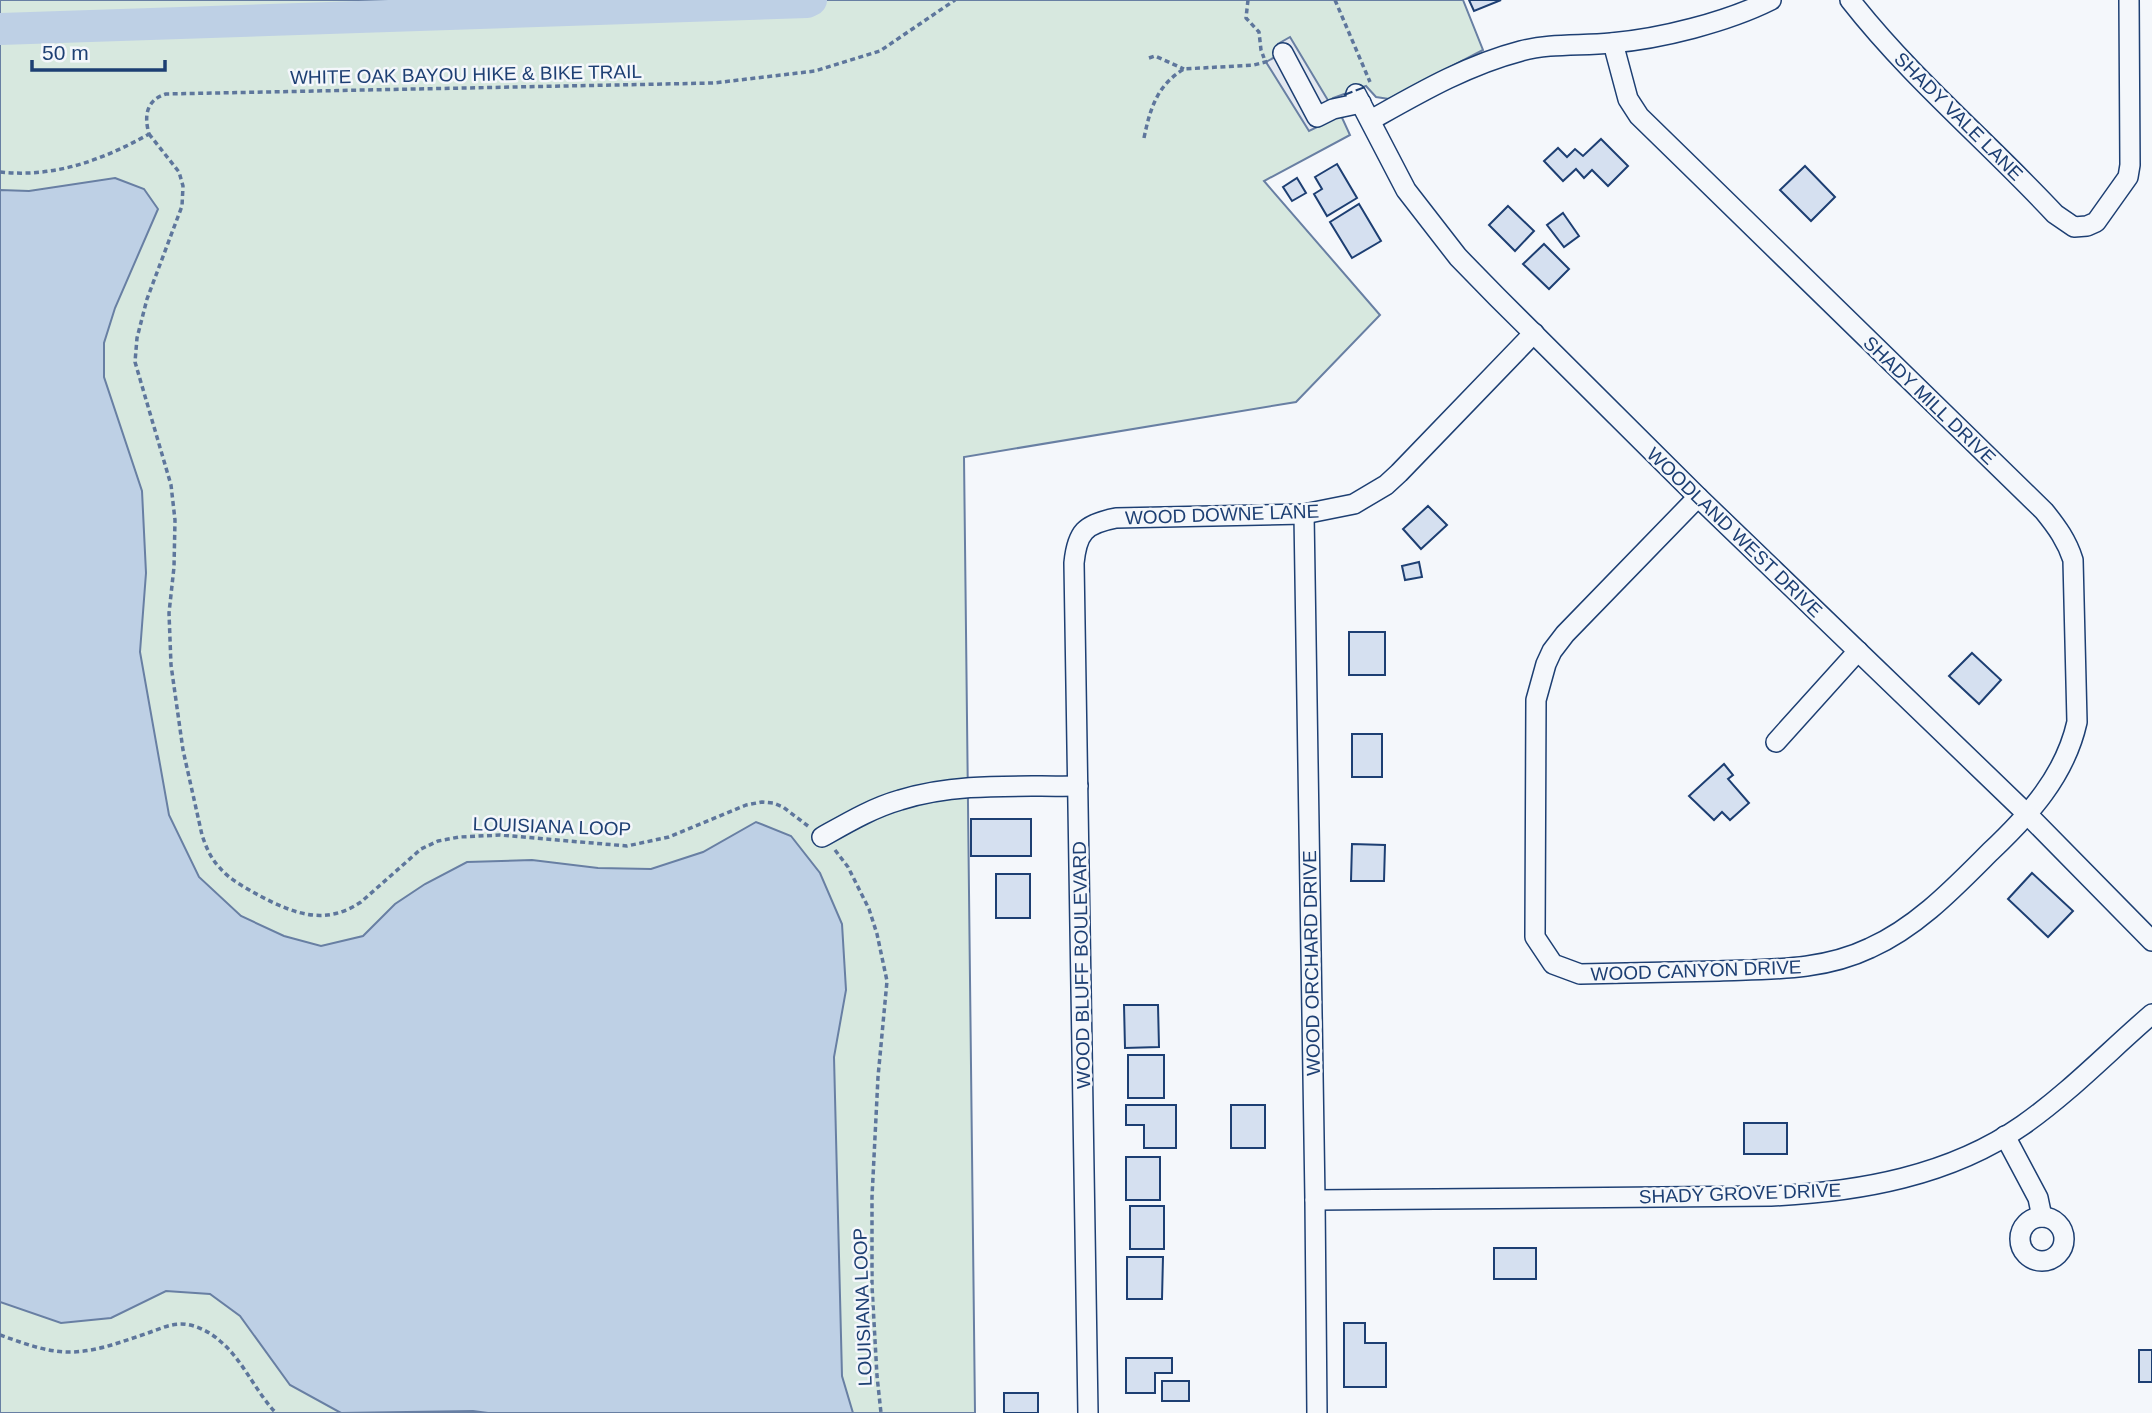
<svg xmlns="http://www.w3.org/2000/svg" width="2152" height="1413" font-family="Helvetica,sans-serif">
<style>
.green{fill:#d7e8df;stroke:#687fa3;stroke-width:2}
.parking{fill:#e3e8f0;stroke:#687fa3;stroke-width:2}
.water{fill:#bed0e5;stroke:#687fa3;stroke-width:2}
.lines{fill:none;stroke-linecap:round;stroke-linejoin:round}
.stream{stroke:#bed0e5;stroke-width:5}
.river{stroke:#bed0e5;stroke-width:32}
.building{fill:#d5e0f0;stroke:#1d3f73;stroke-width:2}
.minor-casing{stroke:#1d3f73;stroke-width:22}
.path{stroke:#5e769c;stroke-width:3.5;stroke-dasharray:5 3.5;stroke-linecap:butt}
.minor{stroke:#f4f7fb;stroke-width:19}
.fence{stroke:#1d3f73;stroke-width:2;stroke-dasharray:9 3.5;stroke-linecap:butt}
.labels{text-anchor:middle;stroke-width:5;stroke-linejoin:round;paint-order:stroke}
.street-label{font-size:19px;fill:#1d3f73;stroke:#f4f7fb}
</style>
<rect width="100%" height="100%" fill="#f4f7fb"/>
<path class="green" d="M0,0H1463L1483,50L1389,99L1376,97L1366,86L1333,98L1350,135L1264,181L1380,315L1296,402L964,457L975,1413H0Z"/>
<path class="parking" d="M1290,37L1338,117L1309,131L1266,62L1282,53L1278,44Z"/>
<path class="water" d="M115,178L144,189L158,209L115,308L104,343V377L142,491L146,573L140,652L169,815L199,877L241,916L284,936L321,946L363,936L395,904L425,884L467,862L532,860L598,868L651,869L703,852L756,822L791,836L820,873L842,924L846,990L834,1057L842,1376L853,1413H488L473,1411L341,1413L290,1385L240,1316L210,1294L166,1291L111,1318L61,1323L0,1302V190L29,191Z"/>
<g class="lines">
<path class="stream" d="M690,0L692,6"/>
<path class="river" d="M0,29L807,2L811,0"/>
</g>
<g class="building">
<path d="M1469,0H1501L1474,11Z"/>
<path d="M1601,139L1628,166L1608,186L1592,170L1584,178L1576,169L1563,181L1544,161L1558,148L1567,157L1575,149L1583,156Z"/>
<path d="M1337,164L1357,198L1327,216L1314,194L1322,189L1315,177Z"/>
<path d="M1805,166L1835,197L1811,221L1780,190Z"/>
<path d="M1297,178L1306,193L1292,201L1283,187Z"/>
<path d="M1359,204L1381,241L1352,258L1330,222Z"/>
<path d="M1508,206L1534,231L1515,251L1489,225Z"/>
<path d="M1563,213L1579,236L1564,247L1547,225Z"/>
<path d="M1544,244L1569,269L1549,289L1523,264Z"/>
<path d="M1428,506L1447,525L1421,549L1403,529Z"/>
<path d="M1419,562L1422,577L1405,580L1402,566Z"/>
<rect x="1349" y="632" width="36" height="43"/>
<path d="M1972,653L2001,680L1979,704L1949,676Z"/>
<rect x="1352" y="734" width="30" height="43"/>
<path d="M1724,764L1733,775L1728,779L1749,803L1730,820L1722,812L1714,820L1689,796Z"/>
<rect x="971" y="819" width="60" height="37"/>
<path d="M1352,844L1385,845L1384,881H1351Z"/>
<path d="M2032,873L2073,911L2048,937L2008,899Z"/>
<rect x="996" y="874" width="34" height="44"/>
<path d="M1124,1005H1158L1159,1047L1125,1048Z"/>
<rect x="1128" y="1055" width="36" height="43"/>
<path d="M1126,1105H1176V1148H1144V1125H1126Z"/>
<rect x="1231" y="1105" width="34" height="43"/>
<rect x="1744" y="1123" width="43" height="31"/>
<rect x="1126" y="1157" width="34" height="43"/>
<rect x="1130" y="1206" width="34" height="43"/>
<rect x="1494" y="1248" width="42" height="31"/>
<path d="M1127,1257H1163L1162,1299H1127Z"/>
<path d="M1344,1323H1365V1343H1386V1387H1344Z"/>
<rect x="2139" y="1350" width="13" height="32"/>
<path d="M1126,1358H1172V1373H1155V1393H1126Z"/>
<rect x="1162" y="1381" width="27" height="20"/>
<rect x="1004" y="1393" width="34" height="20"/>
</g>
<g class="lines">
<defs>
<g id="minor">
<path d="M1850,0C1911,78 1988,142 2055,214L2074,227L2087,226L2096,222L2128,177L2130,165L2129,0"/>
<path d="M1613,43L1628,99L1639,116L2044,511C2057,527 2067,541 2073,560L2077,722C2065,776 2029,815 1990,852C1954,888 1917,927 1870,948C1822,971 1771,969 1719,971C1673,972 1626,973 1580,974L1553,964L1535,937L1536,700L1546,664L1552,651L1565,634L1698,497"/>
<path d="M1283,53L1317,117L1333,109L1361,103"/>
<path d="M1356,94L1406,190L1458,257L1497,297L1698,497L2027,814L2152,941"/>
<path d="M1371,120C1419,93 1467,65 1521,51C1550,43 1581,46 1611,43C1660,39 1727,22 1771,0"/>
<path d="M1304,514L1315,1200L1317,1413"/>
<path d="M1776,742L1858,651"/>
<path d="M822,837C847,823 872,808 900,800C957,782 1019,787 1078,786"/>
<path d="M2005,1136L2038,1198L2042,1217"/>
<path d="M1315,1200L1771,1196C1859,1192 1950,1176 2023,1125C2070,1092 2109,1051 2152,1014"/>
<circle cx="2042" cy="1239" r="22"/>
<path d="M1088,1413L1074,563C1077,532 1085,524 1116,518L1304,514L1354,504L1386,485L1399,473L1534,333"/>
</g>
</defs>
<use href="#minor" class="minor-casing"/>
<g class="path">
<path d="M1248,0L1246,18L1259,32L1261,50L1264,58"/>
<path d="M1335,0L1370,82"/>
<path d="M1149,58L1155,56L1184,69"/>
<path d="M149,134L179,172L183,186L182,206L147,299L137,338L135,362L171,485L175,520L174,567L169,613L171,665L183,750L202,835C206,847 211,859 220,868C230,880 246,888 260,896C295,914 325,926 361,902L421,849L438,841L459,837L500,835L627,846L669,837L746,805L762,802L773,803L783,807L808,826"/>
<path d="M1144,138C1150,109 1157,85 1184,69L1254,65L1269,61"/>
<path d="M0,172C54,178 103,160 149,134C144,116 146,100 166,94L714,83L815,71L880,51L955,0"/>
<path d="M835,850L848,867L869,909L877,934L887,981L878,1077L872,1197V1286L877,1376L881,1413"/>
<path d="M0,1335C23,1343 48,1353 73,1352C98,1351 121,1342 145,1334C157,1330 169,1324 181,1324C195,1324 210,1332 220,1341C243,1360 255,1391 276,1413"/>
</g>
<use href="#minor" class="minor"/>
<path class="fence" d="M1344,95L1365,87"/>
</g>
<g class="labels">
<g class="street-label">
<text transform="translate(466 74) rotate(-1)" y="7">WHITE OAK BAYOU HIKE &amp; BIKE TRAIL</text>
<text transform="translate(1959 116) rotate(45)" y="7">SHADY VALE LANE</text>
<text transform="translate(1930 400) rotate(44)" y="7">SHADY MILL DRIVE</text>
<text transform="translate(1222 514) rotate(-2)" y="7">WOOD DOWNE LANE</text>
<text transform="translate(1735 532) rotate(44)" y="7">WOODLAND WEST DRIVE</text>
<text transform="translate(552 826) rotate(2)" y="7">LOUISIANA LOOP</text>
<text transform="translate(1311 963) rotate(-91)" y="7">WOOD ORCHARD DRIVE</text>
<text transform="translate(1081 965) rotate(-91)" y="7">WOOD BLUFF BOULEVARD</text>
<text transform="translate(1696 970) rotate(-2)" y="7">WOOD CANYON DRIVE</text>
<text transform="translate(1740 1193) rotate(-2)" y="7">SHADY GROVE DRIVE</text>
<text transform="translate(862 1307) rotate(-92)" y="7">LOUISIANA LOOP</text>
</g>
</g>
<path d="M32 60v10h133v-10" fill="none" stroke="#1d3f73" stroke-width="3.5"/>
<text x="42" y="60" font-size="21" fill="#1d3f73" stroke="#f4f7fb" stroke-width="5" paint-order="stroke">50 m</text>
</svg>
